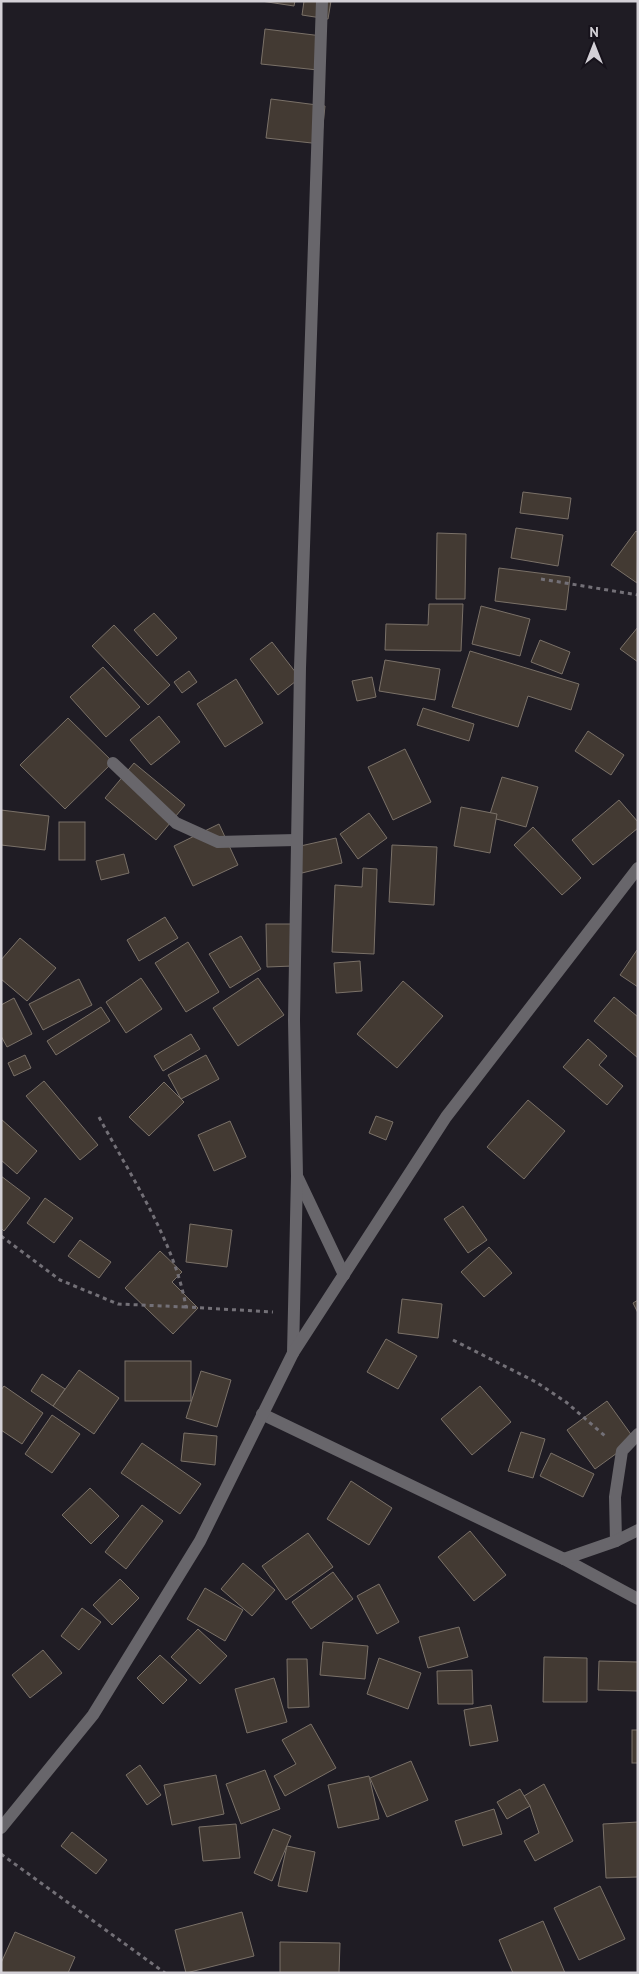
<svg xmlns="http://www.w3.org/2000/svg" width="639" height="1974" font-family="'PT Sans',sans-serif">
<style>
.building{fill:#433a33;stroke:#7a7168}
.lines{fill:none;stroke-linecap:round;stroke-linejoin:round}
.path{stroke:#737077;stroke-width:3;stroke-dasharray:4 4;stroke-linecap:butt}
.minor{stroke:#68666b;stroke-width:12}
</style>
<rect width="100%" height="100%" fill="#1f1c24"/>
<g class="building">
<path d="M261,1H295L294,6Z"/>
<path d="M304,1H331L328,19L302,15Z"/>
<path d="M265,29L322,36L318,70L261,64Z"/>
<path d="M271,99L325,106L321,144L266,138Z"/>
<path d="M523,492L571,498L568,519L520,513Z"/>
<path d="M516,528L563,535L558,566L511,558Z"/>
<path d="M636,531L638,533L637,583L611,565Z"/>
<path d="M437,533L466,534L465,599H436Z"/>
<path d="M499,568L570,577L566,610L495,601Z"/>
<path d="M429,604H463L461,651L385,650L386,624L428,625Z"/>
<path d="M481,606L530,619L520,656L472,644Z"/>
<path d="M154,613L177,638L157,656L134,630Z"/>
<path d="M114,625L170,685L148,705L92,646Z"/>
<path d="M638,627V662L620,649Z"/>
<path d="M540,640L570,652L562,674L531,662Z"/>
<path d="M272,642L300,678L278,695L250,659Z"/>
<path d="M470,651L579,684L571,710L528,696L518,727L452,707Z"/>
<path d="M385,660L440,669L435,700L379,691Z"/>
<path d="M103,667L140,707L106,737L70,697Z"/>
<path d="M189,671L197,682L182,693L174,682Z"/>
<path d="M372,677L376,697L357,701L352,681Z"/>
<path d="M236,679L263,723L225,747L197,704Z"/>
<path d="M423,708L474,724L469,741L417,725Z"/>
<path d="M159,716L180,742L151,765L130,740Z"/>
<path d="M68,718L113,762L65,809L20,765Z"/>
<path d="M588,731L624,755L611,775L575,751Z"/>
<path d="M405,749L431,802L393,820L368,767Z"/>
<path d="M134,763L185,805L156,840L105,798Z"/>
<path d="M502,777L538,787L526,827L489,817Z"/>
<path d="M619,800L638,822V828L593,865L572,840Z"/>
<path d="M461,807L497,814L490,853L454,846Z"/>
<path d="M1,810L49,816L45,850L1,845Z"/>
<path d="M369,813L387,838L358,859L340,834Z"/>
<rect x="59" y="822" width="26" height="38"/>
<path d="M219,824L238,865L193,886L174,846Z"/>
<path d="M533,827L581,878L562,895L514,845Z"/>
<path d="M336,838L342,863L302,873L296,847Z"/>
<path d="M392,845L437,847L434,905L389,902Z"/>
<path d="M124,854L129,873L101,880L96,861Z"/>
<path d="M363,868L377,869L374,954L332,952L335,885L362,887Z"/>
<path d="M165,917L178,938L139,961L127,940Z"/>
<path d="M266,924H292L293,966L267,967Z"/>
<path d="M241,936L261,969L230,988L209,954Z"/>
<path d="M20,938L56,968L27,1001L1,979V960Z"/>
<path d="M188,942L219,992L186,1012L155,963Z"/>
<path d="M637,950H638V987L620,975Z"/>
<path d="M360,961L362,991L336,993L334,963Z"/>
<path d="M141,978L162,1009L126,1033L106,1002Z"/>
<path d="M258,978L284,1015L238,1046L213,1008Z"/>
<path d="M79,979L92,1005L43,1030L29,1004Z"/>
<path d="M403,981L443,1016L397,1068L357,1034Z"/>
<path d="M614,997L638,1017V1058L594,1021Z"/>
<path d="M14,998L32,1034L7,1047L1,1036V1005Z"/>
<path d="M101,1007L110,1021L56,1055L47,1041Z"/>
<path d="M191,1034L200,1049L163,1071L154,1056Z"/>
<path d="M588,1039L607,1056L599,1065L623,1086L607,1105L563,1067Z"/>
<path d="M25,1055L31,1068L14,1076L8,1063Z"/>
<path d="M206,1055L219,1079L181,1099L168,1075Z"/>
<path d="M44,1081L98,1145L80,1160L26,1096Z"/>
<path d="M164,1082L184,1102L149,1136L129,1117Z"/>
<path d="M528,1100L565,1131L524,1179L487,1147Z"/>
<path d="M376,1116L393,1122L386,1140L369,1133Z"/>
<path d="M1,1119L37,1151L17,1174L1,1160Z"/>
<path d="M230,1121L246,1157L214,1171L198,1135Z"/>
<path d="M1,1176L30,1198L4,1231L1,1228Z"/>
<path d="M45,1198L73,1218L54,1243L27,1223Z"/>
<path d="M463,1206L487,1240L468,1253L444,1219Z"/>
<path d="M190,1224L232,1230L227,1267L186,1262Z"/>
<path d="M80,1240L111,1262L99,1278L68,1256Z"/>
<path d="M489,1247L512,1273L484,1297L461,1272Z"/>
<path d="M160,1251L182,1272L172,1282L198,1308L173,1334L125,1288Z"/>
<path d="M402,1299L442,1304L438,1338L398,1333Z"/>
<path d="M638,1300V1313L633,1303Z"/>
<path d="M386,1339L417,1356L398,1389L367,1372Z"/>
<rect x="125" y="1361" width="66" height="40"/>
<path d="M79,1370L119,1398L94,1434L53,1406Z"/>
<path d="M201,1371L231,1380L217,1427L186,1418Z"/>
<path d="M42,1374L65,1389L53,1406L31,1391Z"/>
<path d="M4,1386L43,1413L22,1444L1,1430V1390Z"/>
<path d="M480,1386L511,1422L472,1455L441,1419Z"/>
<path d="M607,1401L635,1440L595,1469L567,1430Z"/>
<path d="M52,1415L80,1434L52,1473L25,1454Z"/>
<path d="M521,1432L545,1439L533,1478L508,1471Z"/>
<path d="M184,1433L217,1436L215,1465L181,1461Z"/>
<path d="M142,1443L201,1484L180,1514L121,1473Z"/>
<path d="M551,1453L594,1474L583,1497L540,1476Z"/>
<path d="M351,1481L392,1508L369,1545L327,1519Z"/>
<path d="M90,1488L119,1516L91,1544L62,1515Z"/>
<path d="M142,1505L163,1521L126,1569L105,1552Z"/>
<path d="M470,1531L506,1575L474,1601L438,1557Z"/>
<path d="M308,1533L333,1567L286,1600L262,1566Z"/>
<path d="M243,1563L275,1590L252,1616L221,1589Z"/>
<path d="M333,1572L353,1599L311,1629L292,1602Z"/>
<path d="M120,1579L139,1598L112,1625L93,1605Z"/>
<path d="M379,1584L399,1622L377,1634L357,1596Z"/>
<path d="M205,1588L243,1610L225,1641L187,1619Z"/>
<path d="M82,1608L101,1622L79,1650L61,1636Z"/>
<path d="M459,1627L468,1657L428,1668L419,1637Z"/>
<path d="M198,1629L227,1656L200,1684L171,1657Z"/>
<path d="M323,1642L368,1646L365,1679L320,1675Z"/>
<path d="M43,1650L62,1673L30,1698L12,1675Z"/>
<path d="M160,1655L187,1680L163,1704L137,1678Z"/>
<path d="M544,1657L587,1658V1702H543Z"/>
<path d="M379,1658L421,1673L408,1709L367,1694Z"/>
<path d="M287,1659H307L309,1707L288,1708Z"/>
<path d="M599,1661L638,1662V1691L598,1690Z"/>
<path d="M472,1670L473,1704H438L437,1671Z"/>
<path d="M274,1678L287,1722L247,1733L235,1689Z"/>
<path d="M491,1705L498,1741L470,1746L464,1710Z"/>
<path d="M311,1724L336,1768L285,1796L274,1776L296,1764L282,1740Z"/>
<rect x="632" y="1730" width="6" height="33"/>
<path d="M411,1761L428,1800L387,1817L370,1778Z"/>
<path d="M140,1765L161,1795L147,1805L126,1775Z"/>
<path d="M265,1770L280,1809L241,1824L226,1784Z"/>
<path d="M216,1775L224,1814L172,1825L164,1785Z"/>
<path d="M369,1776L379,1819L338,1828L328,1785Z"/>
<path d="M544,1784L573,1841L535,1861L524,1841L539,1833L530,1806L524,1796Z"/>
<path d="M520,1789L530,1806L507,1819L497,1802Z"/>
<path d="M494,1809L502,1834L463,1846L455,1821Z"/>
<path d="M638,1822V1877L606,1878L603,1824Z"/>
<path d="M236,1824L240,1858L203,1861L199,1827Z"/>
<path d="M273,1829L291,1836L272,1881L254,1873Z"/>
<path d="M72,1832L107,1860L96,1874L61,1846Z"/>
<path d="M287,1846L315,1852L307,1892L278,1886Z"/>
<path d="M600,1886L625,1939L579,1960L554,1908Z"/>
<path d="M242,1912L254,1956L186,1973L175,1930Z"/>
<path d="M543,1921L565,1973H513L499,1940Z"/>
<path d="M15,1932L75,1957L68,1973H1V1963Z"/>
<path d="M280,1942L340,1943L339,1973H280Z"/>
</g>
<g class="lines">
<g class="path">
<path d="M541,579L638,595"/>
<path d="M99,1117C130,1175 175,1242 186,1307L273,1312"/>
<path d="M1,1236L60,1280L118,1304L186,1307"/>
<path d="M453,1340L536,1382L566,1402L605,1436"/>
<path d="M1,1854L165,1973"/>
</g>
<g class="minor">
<path d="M113,763L176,823L218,842L296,840"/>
<path d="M298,1178L344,1275"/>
<path d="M293,1353L297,1176L294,1020L300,668L322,1"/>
<path d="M262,1414L564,1559L638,1599"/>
<path d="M616,1541L615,1497L622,1451L638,1434"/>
<path d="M564,1559L616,1541L638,1530"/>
<path d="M1,1828L93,1715L200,1541L293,1353L446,1117L638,868"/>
</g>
</g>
<rect width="639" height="1974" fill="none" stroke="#d4d1d7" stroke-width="5"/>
<g transform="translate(594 45)" stroke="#16121b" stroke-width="4" paint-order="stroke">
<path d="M0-4L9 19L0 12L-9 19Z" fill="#d4d1d7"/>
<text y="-8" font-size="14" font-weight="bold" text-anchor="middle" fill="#d4d1d7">N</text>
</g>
</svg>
